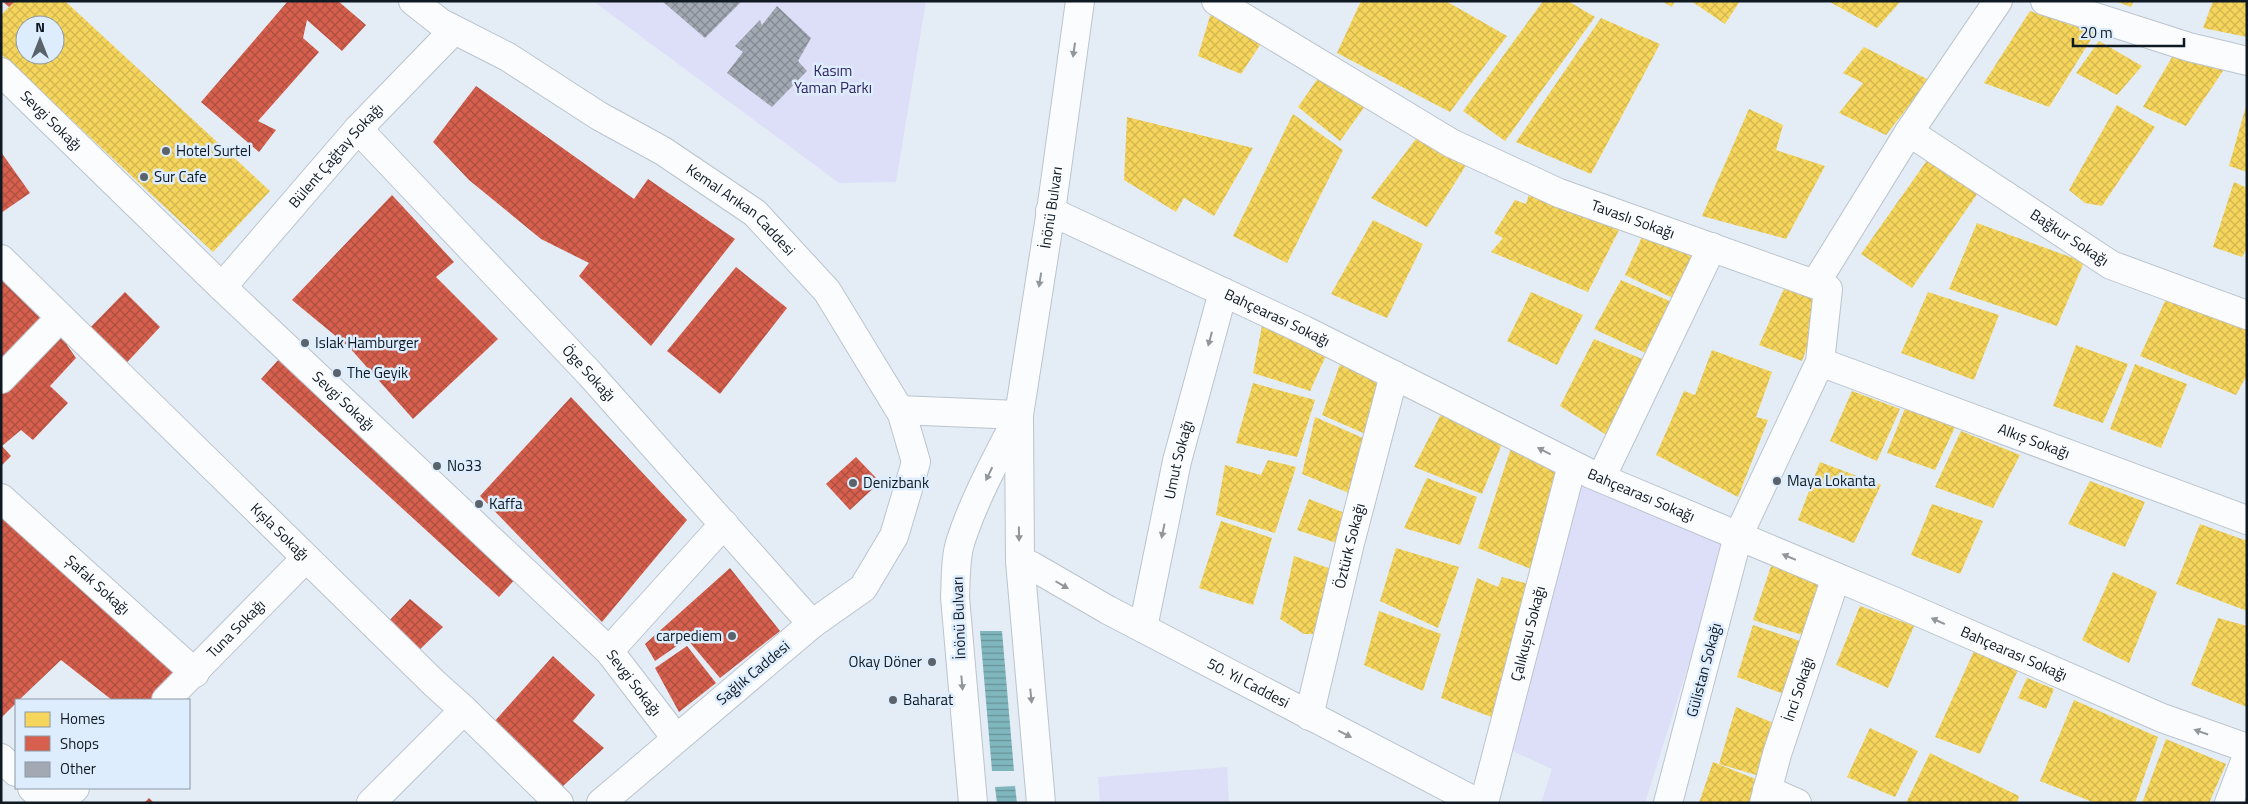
<svg xmlns="http://www.w3.org/2000/svg" width="2248" height="804" font-family="'Titillium Web',sans-serif">
<style>
.green{fill:#dddff8}
.water{fill:url(#water-rules)}
.homes{fill:url(#homes-cross-hatch);fill-rule:evenodd}
.shops{fill:url(#shops-cross-hatch)}
.building{fill:url(#building-cross-hatch)}
.lines{fill:none;stroke-linecap:round;stroke-linejoin:round}
.minor-casing{stroke:#bbc4cd;stroke-width:30}
.major-casing{stroke:#bbc4cd;stroke-width:30}
.minor{stroke:#fbfcfe;stroke-width:28}
.major{stroke:#fbfcfe;stroke-width:28}
.oneway{fill:#91969b}
.poi-dot{fill:#5a636c;stroke:#ddedfd;stroke-width:2}
.labels{text-anchor:middle;stroke-width:5;stroke-linejoin:round;paint-order:stroke}
.park-label{font-size:15px;fill:#342462;stroke:#ddedfd}
.street-label{font-size:15px;fill:#0f1922;stroke:#ddedfd}
.poi-label{font-size:15px;fill:#0f1922;stroke:#ddedfd;text-anchor:start}
</style>
<defs>
<pattern id="water-rules" width="6" height="5" patternUnits="userSpaceOnUse" patternTransform="scale(1.25)"><rect width="6" height="5" fill="#80b6bd"/><path d="M0 2.5h6" fill="none" stroke="#679399"/></pattern>
<pattern id="homes-cross-hatch" width="8" height="8" patternUnits="userSpaceOnUse" patternTransform="scale(1.25)"><rect width="8" height="8" fill="#f6d55c"/><path d="M0 0l8 8M0 8l8-8" fill="none" stroke="#d2b650"/></pattern>
<pattern id="shops-cross-hatch" width="8" height="8" patternUnits="userSpaceOnUse" patternTransform="scale(1.25)"><rect width="8" height="8" fill="#d6604d"/><path d="M0 0l8 8M0 8l8-8" fill="none" stroke="#ac4e40"/></pattern>
<pattern id="building-cross-hatch" width="8" height="8" patternUnits="userSpaceOnUse" patternTransform="scale(1.25)"><rect width="8" height="8" fill="#a3a9b3"/><path d="M0 0l8 8M0 8l8-8" fill="none" stroke="#838991"/></pattern>
</defs>
<rect width="100%" height="100%" fill="#e4edf6"/>
<g class="green">
<path d="M593,1H926L896,182L839,183Z"/>
<path d="M1579,481L1727,542L1645,803H1541L1552,769L1510,750Z"/>
<path d="M1227,767L1229,803H1100L1098,777Z"/>
</g>
<g class="water">
<path d="M980,631H1002L1014,771H992Z"/>
<path d="M1015,786L1017,803H997L995,787Z"/>
</g>
<g class="homes">
<path d="M15,1H65L270,191L213,252L1,54V15ZM25,25H55V55H25Z"/>
<path d="M1361,1H1446L1507,36L1450,112L1337,53Z"/>
<path d="M1543,1H1568L1595,17L1505,141L1463,111Z"/>
<path d="M1661,1H1675L1672,7Z"/>
<path d="M1691,1H1740L1725,24Z"/>
<path d="M1828,1H1901L1877,28Z"/>
<path d="M2115,1H2134L2131,7Z"/>
<path d="M2213,1H2247V37L2203,28Z"/>
<path d="M1213,6L1266,36L1241,74L1198,56Z"/>
<path d="M2030,11L2095,33L2049,107L1984,83Z"/>
<path d="M1601,18L1660,44L1591,174L1516,142Z"/>
<path d="M2099,41L2142,66L2117,95L2076,73Z"/>
<path d="M1864,47L1929,80L1886,135L1839,113L1863,83L1843,73Z"/>
<path d="M2175,52L2227,65L2186,126L2143,107Z"/>
<path d="M1323,71L1370,99L1340,141L1298,107Z"/>
<path d="M2117,105L2155,127L2102,206L2085,203L2069,190Z"/>
<path d="M2246,106H2247V172L2229,166Z"/>
<path d="M1749,109L1783,125L1776,150L1825,166L1786,239L1702,216Z"/>
<path d="M1293,114L1343,150L1287,263L1233,236Z"/>
<path d="M1127,117L1253,148L1214,216L1184,198L1176,212L1124,180Z"/>
<path d="M1422,131L1470,159L1427,227L1371,198Z"/>
<path d="M1928,159L1980,190L1912,288L1861,254Z"/>
<path d="M2234,182L2247,188V248L2242,257L2213,247Z"/>
<path d="M1531,187L1622,224L1588,292L1491,252L1503,238L1494,233L1515,200L1526,204Z"/>
<path d="M1373,220L1423,244L1387,318L1331,294Z"/>
<path d="M1977,223L2084,262L2057,326L1949,289Z"/>
<path d="M1646,228L1709,249L1681,302L1625,275Z"/>
<path d="M1621,280L1679,305L1652,356L1594,329Z"/>
<path d="M1787,282L1825,298L1802,361L1759,345Z"/>
<path d="M1531,292L1583,315L1557,365L1507,341Z"/>
<path d="M1928,292L1999,315L1974,380L1901,353Z"/>
<path d="M2166,299L2247,329V375L2236,395L2140,356Z"/>
<path d="M1262,326L1328,351L1310,391L1253,373Z"/>
<path d="M1594,339L1652,363L1613,439L1560,406Z"/>
<path d="M2076,345L2128,364L2103,423L2053,406Z"/>
<path d="M1712,350L1772,372L1756,417L1768,420L1738,497L1656,455L1684,391L1695,395Z"/>
<path d="M1340,364L1387,380L1370,436L1322,415Z"/>
<path d="M2135,364L2187,384L2161,448L2110,429Z"/>
<path d="M1253,383L1315,400L1297,457L1236,443Z"/>
<path d="M1852,391L1900,409L1877,461L1830,441Z"/>
<path d="M1906,406L1956,425L1935,470L1887,453Z"/>
<path d="M1442,412L1503,441L1482,494L1414,467Z"/>
<path d="M1315,417L1370,441L1354,495L1302,474Z"/>
<path d="M1961,431L2020,455L1993,508L1935,487Z"/>
<path d="M1511,448L1565,467L1536,571L1478,548Z"/>
<path d="M1268,460L1296,467L1275,533L1216,515L1225,465L1261,475Z"/>
<path d="M1820,462L1881,485L1854,543L1798,520Z"/>
<path d="M1427,478L1477,497L1460,545L1404,528Z"/>
<path d="M2090,481L2145,502L2125,547L2068,524Z"/>
<path d="M1309,499L1350,515L1343,545L1297,530Z"/>
<path d="M1932,504L1983,521L1960,574L1911,555Z"/>
<path d="M1221,521L1272,538L1253,605L1199,588Z"/>
<path d="M2200,524L2247,541V611L2176,584Z"/>
<path d="M1396,548L1459,567L1438,628L1380,601Z"/>
<path d="M1294,556L1337,571L1319,634H1304L1280,619Z"/>
<path d="M1771,566L1824,585L1806,636L1753,620Z"/>
<path d="M2113,572L2157,592L2129,663L2082,640Z"/>
<path d="M1502,577L1536,586L1494,718L1441,698L1477,578L1498,587Z"/>
<path d="M1860,606L1914,626L1888,688L1836,665Z"/>
<path d="M1379,611L1441,634L1423,691L1364,665Z"/>
<path d="M2218,618L2247,626V707L2191,685Z"/>
<path d="M1753,625L1806,643L1787,695L1737,677Z"/>
<path d="M1974,651L2019,668L1980,754L1935,737Z"/>
<path d="M2027,678L2054,689L2046,709L2018,698Z"/>
<path d="M2074,700L2158,737L2135,803H2095L2040,781Z"/>
<path d="M1736,707L1778,725L1763,777L1719,764Z"/>
<path d="M1870,728L1918,751L1895,797L1847,777Z"/>
<path d="M2166,739L2226,764L2209,803H2142Z"/>
<path d="M1930,753L2019,796L2017,803H1906Z"/>
<path d="M1713,762L1763,782L1756,803H1699Z"/>
</g>
<g class="shops">
<path d="M2,1H15L9,7Z"/>
<path d="M288,1H338L366,25L342,51L307,20L303,38L319,52L258,121L276,130L259,152L201,102Z"/>
<path d="M476,86L634,199L648,179L735,239L651,346L579,276L589,263L541,239L469,180L433,142Z"/>
<path d="M1,152L30,193L1,213Z"/>
<path d="M392,195L454,262L436,277L498,339L413,419L349,347L292,300Z"/>
<path d="M1,266L54,318L1,369Z"/>
<path d="M736,267L787,308L720,394L667,351Z"/>
<path d="M125,292L160,327L118,372L82,336Z"/>
<path d="M60,325L73,336L67,345L76,358L50,386L68,403L33,440L21,430L2,446L11,456L1,466V385Z"/>
<path d="M280,358L518,576L499,597L261,379Z"/>
<path d="M571,397L687,520L602,622L480,496Z"/>
<path d="M856,457L880,482L850,510L826,484Z"/>
<path d="M1,504L184,673L158,700H112L61,660L19,700H16V703L1,718Z"/>
<path d="M730,568L780,631L720,678L687,639L655,661L645,644Z"/>
<path d="M410,599L443,627L412,657L383,627Z"/>
<path d="M687,646L716,683L679,712L655,668Z"/>
<path d="M553,656L595,695L573,721L604,748L562,787L493,723Z"/>
<path d="M149,798L154,803H144Z"/>
</g>
<g class="building">
<path d="M662,1H742L705,38Z"/>
<path d="M777,6L811,38L798,61L807,71L772,107L727,73L743,52L735,46L760,20L762,25Z"/>
</g>
<g class="lines">
<defs>
<g id="minor">
<path id="s1" d="M413,1L441,23L508,57L599,116L663,151L755,213L827,291L902,414L916,462L894,536L863,588L812,624L601,803"/>
<path id="s2" d="M1216,1L1451,143L1559,193L1828,289L1820,362L1738,536L1668,803"/>
<path d="M2045,1L2189,47L2247,61"/>
<path id="s3" d="M1,72L222,287L609,651L676,738"/>
<path id="s4" d="M358,129L590,374L812,624"/>
<path id="s5" d="M1909,132L2111,265L2247,315"/>
<path id="s6" d="M1050,211L1304,330L1591,474L1898,603L2162,718L2247,748"/>
<path id="s7" d="M1,259L435,684L464,710L559,803"/>
<path d="M1815,284L1909,132L1998,1"/>
<path id="s8" d="M222,287L358,129L454,30"/>
<path id="s9" d="M1820,362L2247,520"/>
<path d="M1,379L60,318"/>
<path id="s10" d="M900,410L1019,415L1052,204L1080,1"/>
<path d="M1601,478L1712,247"/>
<path id="s11" d="M1,498L195,673"/>
<path id="s12" d="M1020,561L1032,566L1108,610L1478,803"/>
<path id="s13" d="M1143,628L1177,461L1223,292"/>
<path d="M609,651L724,524"/>
<path id="s14" d="M166,700L306,558"/>
<path id="s15" d="M1309,716L1350,543L1394,375"/>
<path d="M1,758L16,772"/>
<path d="M32,788L48,803"/>
<path d="M1767,790L1797,803"/>
<path d="M59,803L75,788"/>
<path d="M371,803L464,710"/>
<path id="s16" d="M1484,803L1572,465"/>
<path id="s17" d="M1764,803L1777,754L1836,577"/>
<path d="M2229,803L2247,756"/>
</g>
<g id="major">
<path d="M1019,421L1020,561L1041,803"/>
<path d="M973,803L955,597C956,579 955,557 961,540C975,497 998,456 1019,415"/>
</g>
</defs>
<use href="#minor" class="minor-casing"/>
<use href="#major" class="major-casing"/>
<use href="#minor" class="minor"/>
<use href="#major" class="major"/>
</g>
<defs><path id="oneway-solid" d="M-6-.8H1V-3.2L6.5 0L1 3.2V.8H-6Z" transform="scale(1.25)"/></defs>
<g class="oneway">
<use href="#oneway-solid" transform="translate(1074 50) rotate(98)"/>
<use href="#oneway-solid" transform="translate(1040 280) rotate(99)"/>
<use href="#oneway-solid" transform="translate(1210 339) rotate(105)"/>
<use href="#oneway-solid" transform="translate(1544 451) rotate(-153)"/>
<use href="#oneway-solid" transform="translate(989 474) rotate(116)"/>
<use href="#oneway-solid" transform="translate(1163 531) rotate(102)"/>
<use href="#oneway-solid" transform="translate(1019 534) rotate(89)"/>
<use href="#oneway-solid" transform="translate(1789 557) rotate(-157)"/>
<use href="#oneway-solid" transform="translate(1062 585) rotate(30)"/>
<use href="#oneway-solid" transform="translate(1938 621) rotate(-156)"/>
<use href="#oneway-solid" transform="translate(962 683) rotate(85)"/>
<use href="#oneway-solid" transform="translate(1031 696) rotate(84)"/>
<use href="#oneway-solid" transform="translate(2201 732) rotate(-161)"/>
<use href="#oneway-solid" transform="translate(1345 734) rotate(27)"/>
</g>
<g class="poi-dot">
<circle cx="166" cy="151" r="5"/>
<circle cx="144" cy="177" r="5"/>
<circle cx="305" cy="343" r="5"/>
<circle cx="337" cy="373" r="5"/>
<circle cx="437" cy="466" r="5"/>
<circle cx="1777" cy="481" r="5"/>
<circle cx="853" cy="483" r="5"/>
<circle cx="479" cy="504" r="5"/>
<circle cx="732" cy="636" r="5"/>
<circle cx="932" cy="662" r="5"/>
<circle cx="893" cy="700" r="5"/>
</g>
<g class="labels">
<g class="park-label">
<text x="833" y="76">Kasım<tspan x="833" dy="17">Yaman Parkı</tspan></text>
</g>
<g class="street-label">
<text dy="5" stroke="none"><textPath href="#s3" startOffset="70">Sevgi Sokağı</textPath></text>
<text dy="5" stroke="none"><textPath href="#s8" startOffset="174">Bülent Çağtay Sokağı</textPath></text>
<text dy="5" stroke="none"><textPath href="#s10" startOffset="329">İnönü Bulvarı</textPath></text>
<text dy="5" stroke="none"><textPath href="#s1" startOffset="390">Kemal Arıkan Caddesi</textPath></text>
<text dy="5" stroke="none"><textPath href="#s2" startOffset="472">Tavaslı Sokağı</textPath></text>
<text dy="5" stroke="none"><textPath href="#s5" startOffset="192">Bağkur Sokağı</textPath></text>
<text dy="5" stroke="none"><textPath href="#s6" startOffset="251">Bahçearası Sokağı</textPath></text>
<text dy="5" stroke="none"><textPath href="#s4" startOffset="336">Öge Sokağı</textPath></text>
<text dy="5" stroke="none"><textPath href="#s3" startOffset="475">Sevgi Sokağı</textPath></text>
<text dy="5" stroke="none"><textPath href="#s9" startOffset="228">Alkış Sokağı</textPath></text>
<text dy="5" stroke="none"><textPath href="#s13" startOffset="172">Umut Sokağı</textPath></text>
<text dy="5" stroke="none"><textPath href="#s6" startOffset="656">Bahçearası Sokağı</textPath></text>
<text dy="5" stroke="none"><textPath href="#s7" startOffset="390">Kışla Sokağı</textPath></text>
<text dy="5" stroke="none"><textPath href="#s15" startOffset="175">Öztürk Sokağı</textPath></text>
<text dy="5" stroke="none"><textPath href="#s11" startOffset="130">Şafak Sokağı</textPath></text>
<text transform="translate(959 618) rotate(-92)" y="5">İnönü Bulvarı</text>
<text dy="5" stroke="none"><textPath href="#s14" startOffset="100">Tuna Sokağı</textPath></text>
<text dy="5" stroke="none"><textPath href="#s16" startOffset="175">Çalıkuşu Sokağı</textPath></text>
<text dy="5" stroke="none"><textPath href="#s6" startOffset="1061">Bahçearası Sokağı</textPath></text>
<text transform="translate(1704 670) rotate(-75)" y="5">Gülistan Sokağı</text>
<text transform="translate(753 673) rotate(-40)" y="5">Sağlık Caddesi</text>
<text dy="5" stroke="none"><textPath href="#s3" startOffset="880">Sevgi Sokağı</textPath></text>
<text dy="5" stroke="none"><textPath href="#s12" startOffset="259">50. Yıl Caddesi</textPath></text>
<text dy="5" stroke="none"><textPath href="#s17" startOffset="119">İnci Sokağı</textPath></text>
</g>
<g class="poi-label">
<text x="176" y="156">Hotel Surtel</text>
<text x="154" y="182">Sur Cafe</text>
<text x="315" y="348">Islak Hamburger</text>
<text x="347" y="378">The Geyik</text>
<text x="447" y="471">No33</text>
<text x="1787" y="486">Maya Lokanta</text>
<text x="863" y="488">Denizbank</text>
<text x="489" y="509">Kaffa</text>
<text x="722" y="641" text-anchor="end">carpediem</text>
<text x="922" y="667" text-anchor="end">Okay Döner</text>
<text x="903" y="705">Baharat</text>
</g>
</g>
<rect width="2248" height="804" fill="none" stroke="#0f1922" stroke-width="5"/>
<rect x="15" y="699" width="175" height="90" fill="#ddedfd" stroke="#8b98a5"/>
<rect x="25" y="712" width="25" height="15" fill="#f6d55c" stroke="#8b98a5"/>
<text x="60" y="724" font-size="15" fill="#0f1922">Homes</text>
<rect x="25" y="736" width="25" height="15" fill="#d6604d" stroke="#8b98a5"/>
<text x="60" y="749" font-size="15" fill="#0f1922">Shops</text>
<rect x="25" y="762" width="25" height="15" fill="#a3a9b3" stroke="#8b98a5"/>
<text x="60" y="774" font-size="15" fill="#0f1922">Other</text>
<g transform="translate(40 40)"><circle r="24" fill="#ddedfd" stroke="#8b98a5"/>
<path d="M0-4L9 19L0 12L-9 19Z" fill="#5a636c"/>
<text y="-8" font-size="14" font-weight="bold" text-anchor="middle" fill="#0f1922">N</text>
</g>
<path d="M2073 38v8h111v-8" fill="none" stroke="#0f1922" stroke-width="2.5"/>
<text x="2080" y="38" font-size="15" fill="#0f1922" stroke="#ddedfd" stroke-width="4" paint-order="stroke">20 m</text>
</svg>
